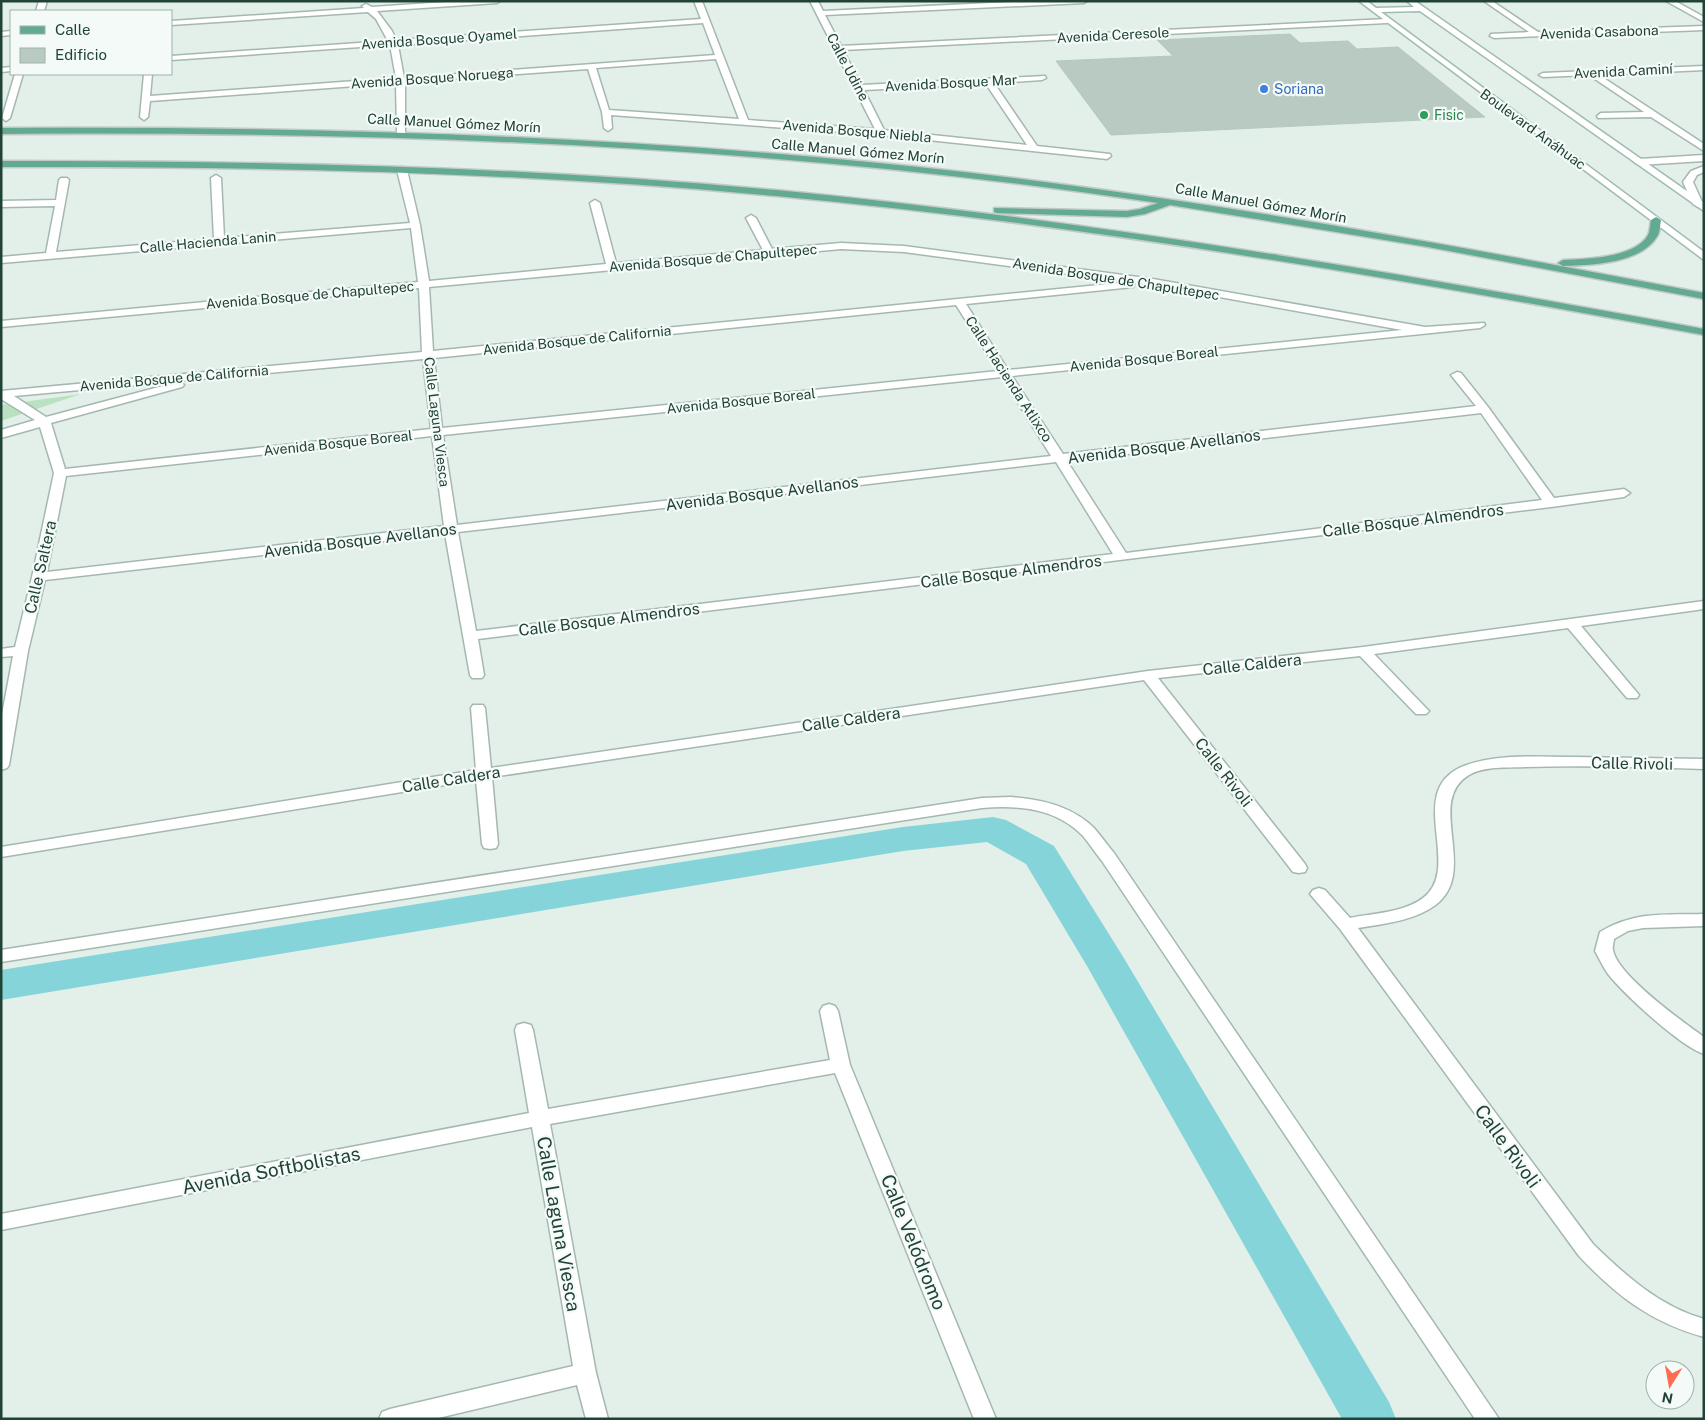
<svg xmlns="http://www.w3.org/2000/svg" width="1705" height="1420" font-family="'Public Sans',sans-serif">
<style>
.green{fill:#bae2c1}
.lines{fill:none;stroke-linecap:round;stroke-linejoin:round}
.canal{fill:#85d4da;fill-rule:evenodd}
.building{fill:#b8cac1;stroke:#b5c9bf}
.street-casing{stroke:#a5b8b0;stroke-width:3}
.secondary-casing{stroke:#a0bcb0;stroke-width:3}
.primary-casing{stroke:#c1cac7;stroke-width:3}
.street{fill:#fff;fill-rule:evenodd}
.secondary{fill:#fff;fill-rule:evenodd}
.primary{fill:#62aa91;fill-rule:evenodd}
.shop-dot{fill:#3f7fe0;stroke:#f4faf7;stroke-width:2}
.leisure-dot{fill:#2e9e5b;stroke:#f4faf7;stroke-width:2}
.labels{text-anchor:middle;stroke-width:4.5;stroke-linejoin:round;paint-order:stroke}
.far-street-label{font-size:14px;fill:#204336;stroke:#f4faf7}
.far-shop-label{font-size:14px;fill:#366cbe;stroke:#f4faf7;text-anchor:start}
.far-leisure-label{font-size:14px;fill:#27864d;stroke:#f4faf7;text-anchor:start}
.street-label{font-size:16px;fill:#204336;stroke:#f4faf7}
.near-street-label{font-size:19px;fill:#204336;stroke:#f4faf7}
</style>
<rect width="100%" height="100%" fill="#e3efe9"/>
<path class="green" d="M81,394L1,421V405Z"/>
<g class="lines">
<path class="canal" d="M993,817L1006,820L1054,846L1122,955L1389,1402L1396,1419H1342L1087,966L1026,864L987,842L903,851L1,1000V970L903,827Z"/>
</g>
<path class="building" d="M1290,34L1300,43L1348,41L1357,49L1398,47L1485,117L1111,135L1056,61L1173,56L1157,40Z"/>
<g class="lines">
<defs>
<g id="street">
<path d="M39,1H47L44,11H36Z"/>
<path d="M461,1H500L497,3L377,11L392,31L396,40L701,19L694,1H702L748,120L875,129L810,1H818L823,11L1031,1H1087L1084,3L825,15L841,46L1387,19L1391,21L1387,23L843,50L861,85L1045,76L1046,78L1042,80L994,83L1037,146L1110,154L1111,156L1107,159L881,135L611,115L612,128L608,131L604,128L602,112L588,69L405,82V134L401,137L397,134L396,83L150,101L148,117L144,120L140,117L144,74H152L150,96L396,78L390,45L171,60V56L388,41L376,19L368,12L171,25V21L364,8L362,6L366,4L372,7ZM703,23L715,55L404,78L398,45ZM716,59L739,119L609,110L596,68ZM986,84L1027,145L884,130L864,90Z"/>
<path d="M1484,1H1492L1538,32L1704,26V30L1494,38L1490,36L1491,34L1529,32Z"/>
<path d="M1666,1H1675L1704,17V22Z"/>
<path d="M11,31V35L1,36V32Z"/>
<path d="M1704,66V70L1599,75L1704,144V151L1651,117L1598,118L1597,116L1601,113L1644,112L1589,75L1543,77L1539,75L1543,73Z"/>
<path d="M11,67V71L1,72V68Z"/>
<path d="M15,74H23L10,118L6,121L2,118Z"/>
<path d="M1704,155V161L1639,165L1634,162L1639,159Z"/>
<path d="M1704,166V172L1697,175L1693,182L1703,204L1698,207L1693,204L1683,182L1691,171Z"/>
<path d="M402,167L407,170L420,225L429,281L606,264L590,203L595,200L600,203L616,263L763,250L746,218L751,215L756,218L772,249L841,243L904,246L1153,279L1425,327L1484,323L1485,325L1480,328L1012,376L1063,454L1476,406L1451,375L1457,372L1461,373L1488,407L1554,498L1624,489L1630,493L1624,497L1551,507L478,639L484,675L482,678H472L470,675L445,534L45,580L28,651L9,765L7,768L1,770V720L13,656L1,657V649L15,647L32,577L54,473L40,427L1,438V430L35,420L1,399V391L422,352L419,288L1,327V321L418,282L411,228L1,263V257L46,253L55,206L1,207V201L56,200L59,180L61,178H67L69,180L56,252L214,239L211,178L216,175L221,178L224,238L410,223L397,170ZM841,249L904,252L1129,282L433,351L429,287ZM1129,282L1153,285L1402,330L1008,370L966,304L1133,287L1134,285ZM956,305L998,371L442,428L434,358ZM423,359L431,429L65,469L51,423L182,387L184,385L182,383H174L46,417L14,396ZM1002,377L1051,456L457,525L443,435ZM1481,413L1542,500L1126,553L1067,461ZM432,436L444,526L47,572L66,476ZM1056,462L1113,554L476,631L458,532Z"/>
<path d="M1704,601V609L1581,626L1639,695L1637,698H1627L1568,628L1374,654L1426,708L1429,711L1426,714H1416L1360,656L1158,678L1305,864L1307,868L1305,872L1299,873L1293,872L1144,680L492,777L498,844L496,848L490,849L484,848L482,844L476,780L1,857V847L476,770L471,708L473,705H483L485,708L491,768L1148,671L1363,647Z"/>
<path d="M1574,757L1704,759V769C1644,767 1584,765 1525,767C1507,768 1484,766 1469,775C1424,802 1481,873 1434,906C1413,921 1382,924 1358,928L1593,1244C1626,1276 1659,1306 1704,1319V1337C1650,1322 1617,1296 1579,1256L1340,929L1310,894L1313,890L1319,888L1325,890L1350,918C1373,913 1403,913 1423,898C1464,867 1403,790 1464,766C1497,753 1538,757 1574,757Z"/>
<path d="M1010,797C1041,799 1072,806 1094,828C1101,836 1107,845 1114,853L1499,1419H1475L1102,861C1095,853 1090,844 1083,836C1056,808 1019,805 982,808L1,962V950L982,798Z"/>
<path d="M1704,914V926L1643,928L1628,931L1614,939C1614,942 1612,947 1613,950C1617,975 1683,1022 1704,1037V1054C1680,1046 1625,995 1608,974C1603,967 1599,958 1595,951L1600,932C1635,911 1665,915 1704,914Z"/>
<path d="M829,1004L835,1006L838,1011L850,1065L996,1419H974L835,1073L550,1124L596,1373L608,1419H586L577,1385L434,1419H379L382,1412L390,1409L573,1366L532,1127L1,1230V1214L529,1113L515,1030L517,1025L524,1023L531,1025L533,1030L548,1109L830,1060L820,1011L823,1006Z"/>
</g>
<path id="secondary" d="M1359,1H1367L1376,8L1414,7L1407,1H1415L1704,203V211L1420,11L1381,12L1704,252V260Z"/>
<g id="primary">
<path d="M1,128C323,126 644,136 964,172C1213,201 1458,246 1704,293V299L1428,247L1170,205L1145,214L1127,217L997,213L994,212V208L1127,211L1140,209L1158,203C775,145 388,131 1,134Z"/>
<path d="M1,161C260,161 518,166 776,190C1087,220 1396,272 1704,329V335C1396,278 1087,225 776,196C518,172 260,166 1,167Z"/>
<path d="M1656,217L1661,220C1660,225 1660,231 1658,235C1642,264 1591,265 1563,266L1558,263L1563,260C1586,259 1635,258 1648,235C1650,231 1650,225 1651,220Z"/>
</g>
</defs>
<use href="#street" class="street-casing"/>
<use href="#secondary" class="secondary-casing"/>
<use href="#primary" class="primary-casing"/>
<use href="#street" class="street"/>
<use href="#secondary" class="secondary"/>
<use href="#primary" class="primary"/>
</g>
<circle class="shop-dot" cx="1264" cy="89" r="5"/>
<circle class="leisure-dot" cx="1424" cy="115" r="5"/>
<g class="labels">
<g class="far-street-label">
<text transform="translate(1599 32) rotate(-2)" y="5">Avenida Casabona</text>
<text transform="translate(1113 35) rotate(-3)" y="5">Avenida Ceresole</text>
<text transform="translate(439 39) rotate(-4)" y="5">Avenida Bosque Oyamel</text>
<text transform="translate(848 67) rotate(62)" y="5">Calle Udine</text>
<text transform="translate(1623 71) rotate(-3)" y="5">Avenida Caminí</text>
<text transform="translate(432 78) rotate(-4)" y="5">Avenida Bosque Noruega</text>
<text transform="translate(951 83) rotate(-3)" y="5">Avenida Bosque Mar</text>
<text transform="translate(454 123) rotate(3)" y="5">Calle Manuel Gómez Morín</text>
<text transform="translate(1533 129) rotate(36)" y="5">Boulevard Anáhuac</text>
<text transform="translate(857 131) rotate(5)" y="5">Avenida Bosque Niebla</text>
<text transform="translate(858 151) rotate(5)" y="5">Calle Manuel Gómez Morín</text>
<text transform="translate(1261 203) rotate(10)" y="5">Calle Manuel Gómez Morín</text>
<text transform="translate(208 242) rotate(-5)" y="5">Calle Hacienda Lanin</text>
<text transform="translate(713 258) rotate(-5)" y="5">Avenida Bosque de Chapultepec</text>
<text transform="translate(1116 279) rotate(9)" y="5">Avenida Bosque de Chapultepec</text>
<text transform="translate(310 295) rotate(-5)" y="5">Avenida Bosque de Chapultepec</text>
<text transform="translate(577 340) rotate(-6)" y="5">Avenida Bosque de California</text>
<text transform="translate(1144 359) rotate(-6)" y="5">Avenida Bosque Boreal</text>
<text transform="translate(174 378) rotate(-5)" y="5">Avenida Bosque de California</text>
<text transform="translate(1009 379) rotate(57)" y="5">Calle Hacienda Atlixco</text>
<text transform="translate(741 401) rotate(-6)" y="5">Avenida Bosque Boreal</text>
<text transform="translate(437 422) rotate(83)" y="5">Calle Laguna Viesca</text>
<text transform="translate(338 443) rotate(-6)" y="5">Avenida Bosque Boreal</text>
</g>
<g class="far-shop-label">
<text x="1274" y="94">Soriana</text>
</g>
<g class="far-leisure-label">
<text x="1434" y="120">Fisic</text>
</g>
<g class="street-label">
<text transform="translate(1164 446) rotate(-7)" y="6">Avenida Bosque Avellanos</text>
<text transform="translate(762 493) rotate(-7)" y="6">Avenida Bosque Avellanos</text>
<text transform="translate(1413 520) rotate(-7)" y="6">Calle Bosque Almendros</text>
<text transform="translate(360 540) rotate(-7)" y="6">Avenida Bosque Avellanos</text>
<text transform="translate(40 567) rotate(-77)" y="6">Calle Saltera</text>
<text transform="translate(1011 571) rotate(-7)" y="6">Calle Bosque Almendros</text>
<text transform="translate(609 619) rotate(-7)" y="6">Calle Bosque Almendros</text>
<text transform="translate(1252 664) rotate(-6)" y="6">Calle Caldera</text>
<text transform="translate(851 719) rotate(-8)" y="6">Calle Caldera</text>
<text transform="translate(1632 763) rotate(1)" y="6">Calle Rivoli</text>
<text transform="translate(1224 772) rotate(52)" y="6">Calle Rivoli</text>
<text transform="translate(451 779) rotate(-9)" y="6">Calle Caldera</text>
</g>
<g class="near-street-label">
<text transform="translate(1508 1146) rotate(54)" y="7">Calle Rivoli</text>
<text transform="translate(271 1170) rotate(-11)" y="7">Avenida Softbolistas</text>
<text transform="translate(559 1224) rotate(80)" y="7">Calle Laguna Viesca</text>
<text transform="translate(914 1242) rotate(68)" y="7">Calle Velódromo</text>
</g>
</g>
<rect width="1705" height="1420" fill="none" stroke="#204336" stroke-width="5"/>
<rect x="10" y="10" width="162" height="65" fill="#f4faf7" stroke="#9fb1aa"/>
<rect x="20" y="26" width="25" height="8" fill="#62aa91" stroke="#9fb1aa"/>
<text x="55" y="35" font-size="15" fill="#204336">Calle</text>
<rect x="20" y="48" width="25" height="15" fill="#b8cac1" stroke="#9fb1aa"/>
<text x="55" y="60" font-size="15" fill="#204336">Edificio</text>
<g transform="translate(1670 1385) rotate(191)"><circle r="24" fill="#f4faf7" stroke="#9fb1aa"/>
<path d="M0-4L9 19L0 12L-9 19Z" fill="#ff6c51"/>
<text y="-8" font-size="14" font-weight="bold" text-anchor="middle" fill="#204336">N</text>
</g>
</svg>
